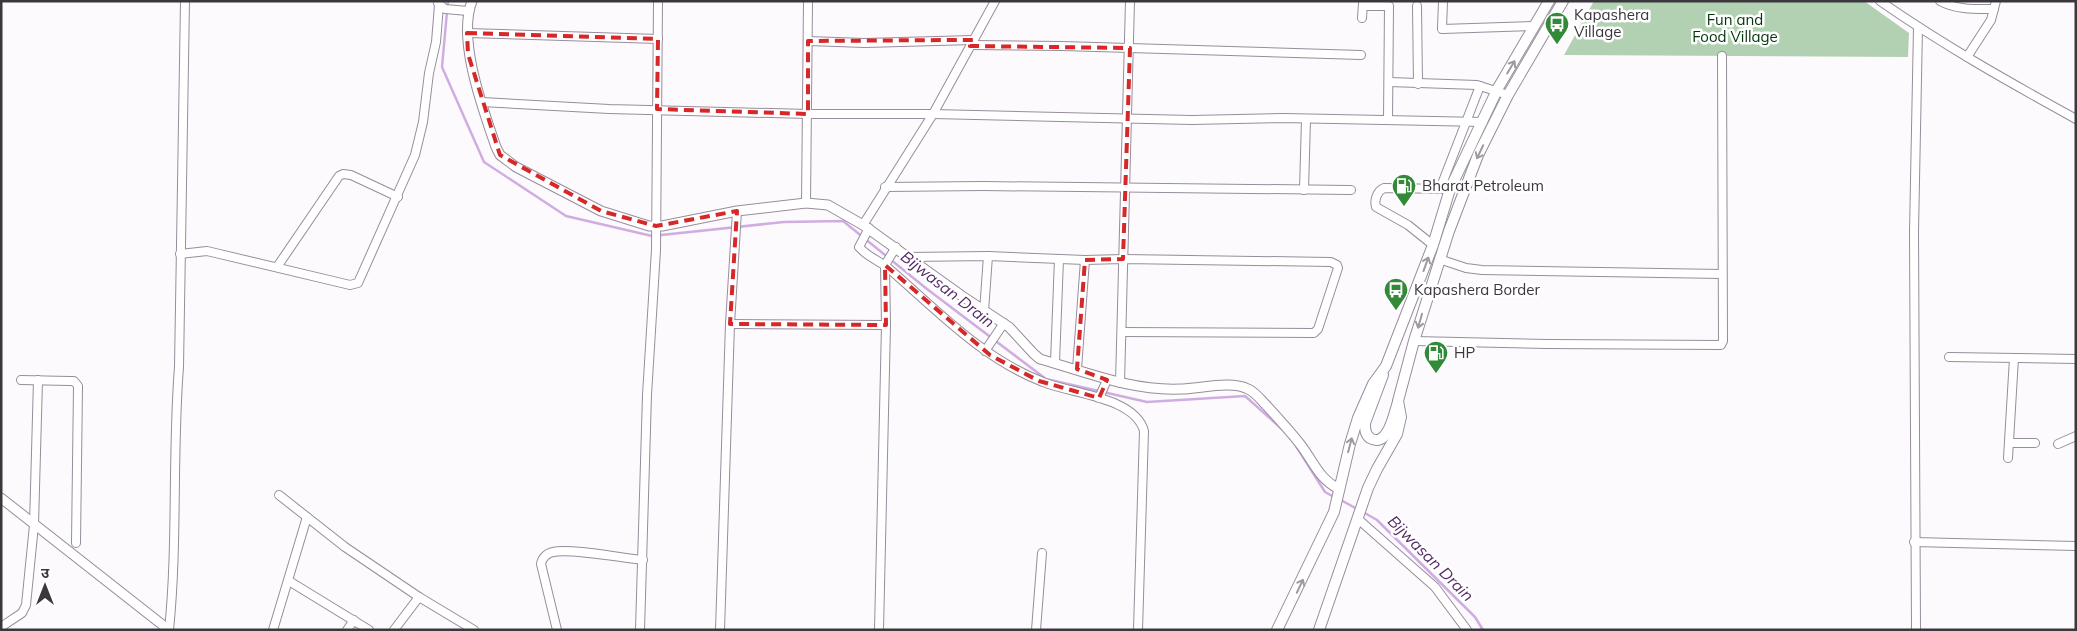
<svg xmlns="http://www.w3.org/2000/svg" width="2077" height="631" font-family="Mulish,'Noto Sans Devanagari',sans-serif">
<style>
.green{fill:#b2d1b2}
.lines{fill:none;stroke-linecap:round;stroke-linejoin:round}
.stream{stroke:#d0ade1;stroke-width:2.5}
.minor-casing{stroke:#978d9b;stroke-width:10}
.tertiary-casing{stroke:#978d9b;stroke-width:11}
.secondary-casing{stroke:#978d9b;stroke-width:12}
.minor{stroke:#fff;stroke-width:8}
.tertiary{stroke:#fff;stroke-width:9}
.secondary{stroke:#fff;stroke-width:10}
.oneway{stroke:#9d9b9e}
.marked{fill:none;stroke:#d62828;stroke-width:4;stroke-dasharray:10 6;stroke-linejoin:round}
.labels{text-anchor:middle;stroke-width:5;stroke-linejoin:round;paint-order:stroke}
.poi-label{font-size:15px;fill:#3b373d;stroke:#fff;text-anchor:start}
.park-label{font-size:15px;fill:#03360a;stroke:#fff}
.water-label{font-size:16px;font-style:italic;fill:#532865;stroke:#fff}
</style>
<rect width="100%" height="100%" fill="#fdfafe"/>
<path class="green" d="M1594,1H1864L1909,33L1908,57L1564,55Z"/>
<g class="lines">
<g class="stream">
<path d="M448,1L442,67L484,162L566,216L652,236L784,222L843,221L927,289L1046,379L1147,402L1245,396L1283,430"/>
<path d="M1296,446L1325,492L1334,497"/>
<path d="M1339,499L1359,510"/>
<path d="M1363,512L1377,520L1475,617L1483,630"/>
</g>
<defs>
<g id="minor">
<path d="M1443,1L1442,29L1535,26"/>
<path d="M1880,1C1943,45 2009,82 2076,119"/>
<path d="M1940,1C1956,10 1976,9 1994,9"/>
<path d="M438,3L445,9L468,11"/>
<path d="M1363,6H1389L1388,120"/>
<path d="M1417,6L1418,84"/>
<path d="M1362,18L1363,3"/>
<path d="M467,33L658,39"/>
<path d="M808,41L865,43L973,40"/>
<path d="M971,45L1062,46L1361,55"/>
<path d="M1967,57L1991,20L1996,1"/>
<path d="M1389,82L1477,85L1508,95"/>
<path d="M482,102L609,109L808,114H933L1192,120L1284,118L1483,122"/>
<path d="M885,187L983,186L1351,190"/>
<path d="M1440,189L1480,86"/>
<path d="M1304,190L1306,119"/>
<path d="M806,203L808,1"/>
<path d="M863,225L933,114L995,1"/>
<path d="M869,228L859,247L862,250C869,257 879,261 887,267C936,309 981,358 1043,382C1072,394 1135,397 1144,431L1138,630"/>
<path d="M1433,245L1408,225L1376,207C1374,200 1377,191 1384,188L1450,189"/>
<path d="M180,254L207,251L350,285L358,283L415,155L423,122L429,73L436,42L439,5"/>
<path d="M909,257L988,256L1085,260L1123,259L1331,262L1337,265L1338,268L1318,329L1314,333L1122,332"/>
<path d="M1439,259L1466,268L1482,270L1722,274"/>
<path d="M277,267L339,176L343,174L351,175L398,197"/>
<path d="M984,311L988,256"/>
<path d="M730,324L886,325"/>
<path d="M1414,341L1547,344L1721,345L1723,341L1722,56"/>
<path d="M985,351L1004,323"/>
<path d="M1949,357L2076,359"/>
<path d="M1055,362L1059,259"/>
<path d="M1077,369L1085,260"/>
<path d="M21,380L70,381H74L78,386L76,543"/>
<path d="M1120,383L1130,1"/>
<path d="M1099,398L1107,380"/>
<path d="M2009,443H2035"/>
<path d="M2058,444L2076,436"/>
<path d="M2008,458L2014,358"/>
<path d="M279,495L345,547L419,597L474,630"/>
<path d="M1358,519L1435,587L1467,630"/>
<path d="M1914,542L2076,546"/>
<path d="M289,581L369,630"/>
<path d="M1,627L22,613L26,605L34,525L38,380"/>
<path d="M169,630C178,542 172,454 179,367L185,1"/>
<path d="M273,630L307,517"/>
<path d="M347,630L354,620"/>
<path d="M394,630L419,597"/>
<path d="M557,630L541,564C542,558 547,553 553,552C571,548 622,558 643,560"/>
<path d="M640,630L647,395L656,250L658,1"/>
<path d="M720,630L730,324L737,211"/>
<path d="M879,630L886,325L885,265L896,247"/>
<path d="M1036,630L1042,553"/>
<path d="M1916,630L1914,232L1918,27"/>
</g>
<g id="tertiary">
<path d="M472,1C457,40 483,109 496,147L500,155L516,167L601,211L649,226H662L737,211L806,203L828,205L863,225L962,296L1009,327L1034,354L1040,359C1086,372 1132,391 1180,389C1199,389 1231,380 1248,389C1255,392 1260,399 1265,404C1277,417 1289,430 1300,444C1314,462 1318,478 1339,489"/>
<path d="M1,498L169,630"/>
</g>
<g id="secondary">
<path d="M1383,375L1365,423C1365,429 1365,434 1370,438C1388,449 1394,413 1398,402"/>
<path d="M1277,630L1334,512L1350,444L1358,418L1373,384L1386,366L1433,245L1450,189L1498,88L1549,1"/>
<path d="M1319,630L1368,488L1377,469L1397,434L1401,417L1398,401L1414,341L1449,231L1478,155L1508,95L1563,1"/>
</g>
</defs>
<use href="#minor" class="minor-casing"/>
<use href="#tertiary" class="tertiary-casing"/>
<use href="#secondary" class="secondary-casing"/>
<use href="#minor" class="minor"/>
<use href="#tertiary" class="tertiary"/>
<use href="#secondary" class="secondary"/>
</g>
<defs><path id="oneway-shaft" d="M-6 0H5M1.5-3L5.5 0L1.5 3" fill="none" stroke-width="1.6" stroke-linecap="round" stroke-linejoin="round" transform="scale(1.25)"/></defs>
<g class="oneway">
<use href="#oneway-shaft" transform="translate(1511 67) rotate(-59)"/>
<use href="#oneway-shaft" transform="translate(1480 152) rotate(115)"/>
<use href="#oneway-shaft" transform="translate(1426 264) rotate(-70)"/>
<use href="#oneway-shaft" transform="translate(1420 321) rotate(106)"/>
<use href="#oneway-shaft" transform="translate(1350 445) rotate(-75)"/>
<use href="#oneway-shaft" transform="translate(1300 586) rotate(-65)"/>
</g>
<path class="marked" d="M467,33L658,39L657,109L808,114V41L952,40H973L970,46L1130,48L1123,259L1085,260L1077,369L1107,380L1099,398L1039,381L990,355L885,265L886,325L730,324L737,211L656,226L601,211L500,155L468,54Z"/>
<defs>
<symbol id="bus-pin" viewBox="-11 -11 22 30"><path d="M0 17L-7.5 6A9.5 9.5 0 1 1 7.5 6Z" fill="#328a39" stroke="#fff"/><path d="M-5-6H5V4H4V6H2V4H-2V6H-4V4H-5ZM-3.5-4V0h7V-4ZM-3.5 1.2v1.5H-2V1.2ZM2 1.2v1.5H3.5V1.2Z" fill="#fff"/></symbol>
<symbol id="fuel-pin" viewBox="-11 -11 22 30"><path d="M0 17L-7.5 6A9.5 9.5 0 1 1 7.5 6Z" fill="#328a39" stroke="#fff"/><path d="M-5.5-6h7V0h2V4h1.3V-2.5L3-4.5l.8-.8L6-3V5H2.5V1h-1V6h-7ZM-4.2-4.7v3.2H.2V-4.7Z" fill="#fff"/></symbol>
</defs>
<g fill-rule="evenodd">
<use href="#bus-pin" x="1543" y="10" width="28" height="38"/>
<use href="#fuel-pin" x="1390" y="172" width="28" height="38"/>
<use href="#bus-pin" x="1382" y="276" width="28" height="38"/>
<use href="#fuel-pin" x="1422" y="339" width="28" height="38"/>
</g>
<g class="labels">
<g class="poi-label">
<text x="1574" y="20">Kapashera<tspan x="1574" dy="17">Village</tspan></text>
<text x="1422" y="191">Bharat Petroleum</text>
<text x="1414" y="295">Kapashera Border</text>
<text x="1454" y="358">HP</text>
</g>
<g class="park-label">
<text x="1735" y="25">Fun and<tspan x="1735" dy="17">Food Village</tspan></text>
</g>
<g class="water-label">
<text transform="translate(948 289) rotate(38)" y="6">Bijwasan Drain</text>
<text transform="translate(1431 558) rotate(45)" y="6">Bijwasan Drain</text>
</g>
</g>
<rect width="2077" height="631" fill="none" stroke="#3b373d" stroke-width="5"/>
<g transform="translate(45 586)" stroke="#ffffff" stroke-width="4" paint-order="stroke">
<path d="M0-4L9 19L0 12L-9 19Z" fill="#3b373d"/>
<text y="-8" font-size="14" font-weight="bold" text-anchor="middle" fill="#3b373d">उ</text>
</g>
</svg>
